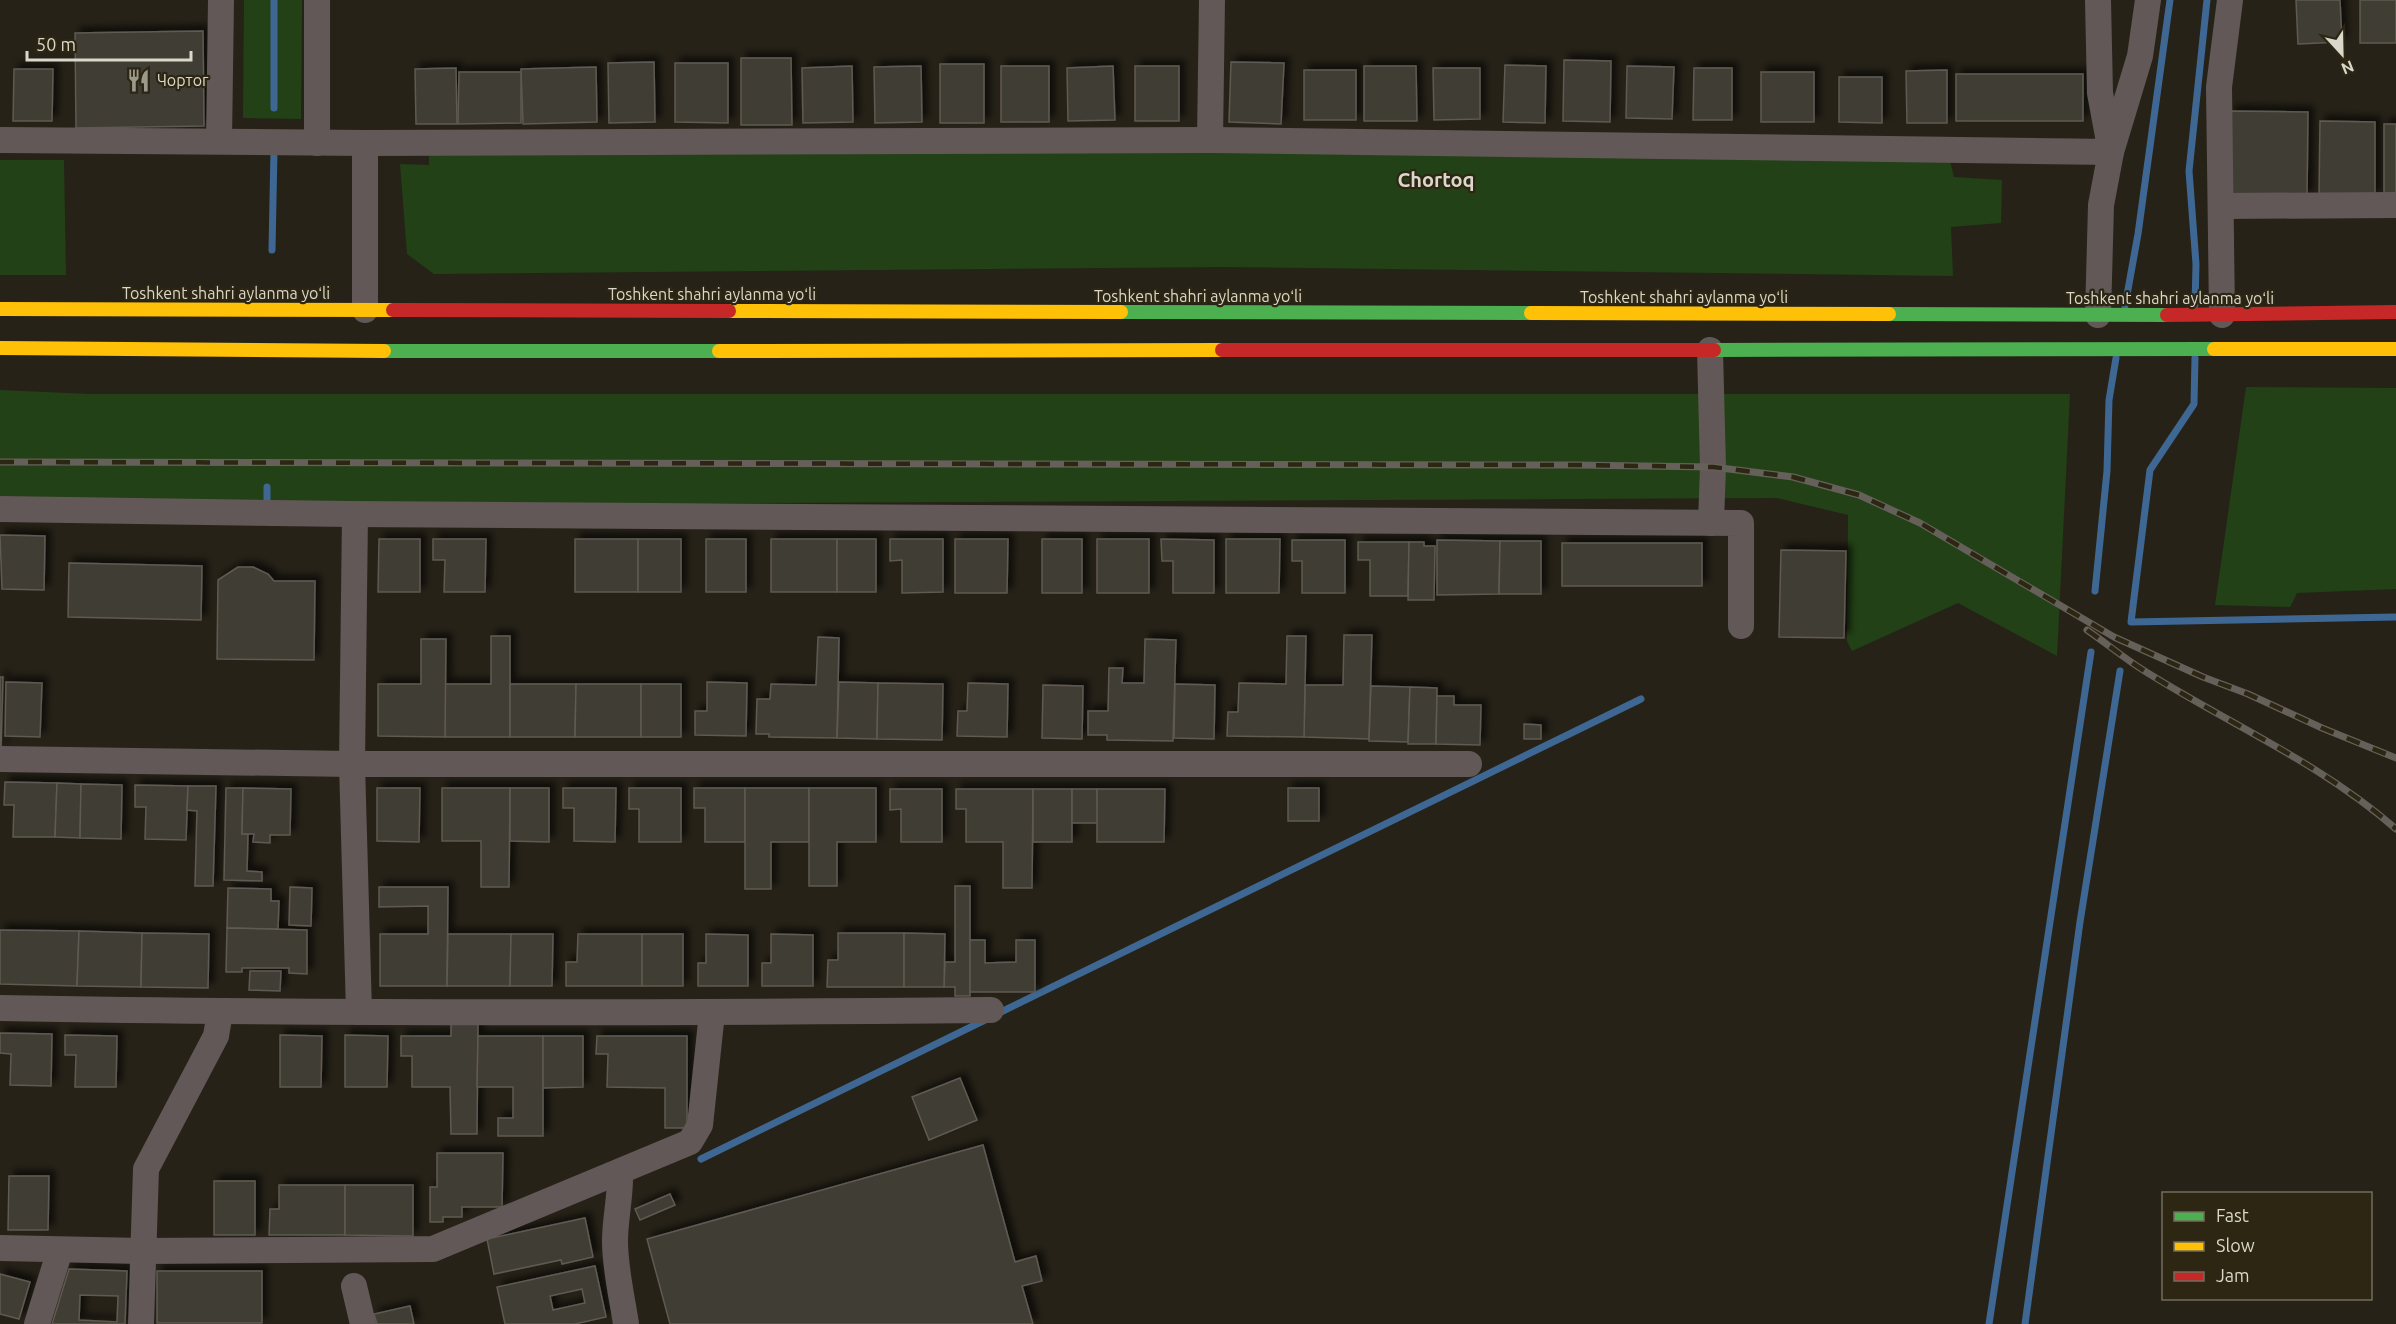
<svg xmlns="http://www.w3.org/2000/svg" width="2396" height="1324" font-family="Ubuntu,sans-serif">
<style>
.green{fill:#224116}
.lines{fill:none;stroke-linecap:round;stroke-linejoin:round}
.stream{stroke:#3e6893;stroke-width:7}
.building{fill:#413c34;stroke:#5f5a52;stroke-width:1.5;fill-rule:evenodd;filter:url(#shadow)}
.street{stroke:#625857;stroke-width:26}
.fast{stroke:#4caf50;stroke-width:14}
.slow{stroke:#ffc107;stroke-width:14}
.jam{stroke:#c62828;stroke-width:14}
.rail-casing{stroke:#66605a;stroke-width:7}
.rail{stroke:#2c2612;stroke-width:4.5;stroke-dasharray:14;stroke-linecap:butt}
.labels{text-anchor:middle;stroke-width:4.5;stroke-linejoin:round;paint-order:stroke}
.poi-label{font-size:16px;fill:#dad7cb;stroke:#2c2612;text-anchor:start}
.street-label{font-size:16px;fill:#dad7cb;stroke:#2c2612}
.quarter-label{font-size:20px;font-weight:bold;fill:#dad7cb;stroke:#2c2612}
</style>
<defs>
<filter id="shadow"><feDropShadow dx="5.5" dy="-5.5" stdDeviation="3" flood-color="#0009"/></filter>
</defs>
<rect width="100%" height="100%" fill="#262218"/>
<g class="green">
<path d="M244,0H302L301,119L243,118Z"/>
<path d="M429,151L1948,152L1954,177L2002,180L2001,223L1951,227L1953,276L1224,267L434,274L407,254L400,164L429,165Z"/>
<path d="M0,160H64L66,275H0Z"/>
<path d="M2246,387L2396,388V589L2297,593L2290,607L2215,605Z"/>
<path d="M0,390L89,394H2070L2057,656L1958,603L1852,651L1847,641L1848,515L1777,498L355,505L0,500Z"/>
</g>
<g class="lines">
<g class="stream">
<path d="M274,108V0"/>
<path d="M272,250L274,150"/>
<path d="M2195,305L2196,264L2189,171L2207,0"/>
<path d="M2125,306L2138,234L2170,0"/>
<path d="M2195,358L2194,404L2150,470L2131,622L2396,617"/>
<path d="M267,499V487"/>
<path d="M2095,591L2107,471L2109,400L2116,358"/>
<path d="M997,1014L1641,699"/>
<path d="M701,1159L987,1019"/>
<path d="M1989,1324L2091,652"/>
<path d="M2025,1324L2080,922L2120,671"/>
</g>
</g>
<g class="building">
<path d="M2296,0H2340L2342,42L2298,44Z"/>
<rect x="2360" y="0" width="36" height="43"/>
<path d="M203,31L204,126L76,128L75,33Z"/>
<path d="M741,58H791L792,125H741Z"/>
<path d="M1564,60L1611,61L1610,122L1563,121Z"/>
<path d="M654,62L655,122L609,123L608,63Z"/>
<path d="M1231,62L1284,63L1281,124L1229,122Z"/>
<path d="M675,63H728V123L675,122Z"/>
<rect x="940" y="64" width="44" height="59"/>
<path d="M1505,65L1546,66L1545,123L1503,122Z"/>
<path d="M852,66L853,122L803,123L802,68Z"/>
<path d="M921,66L922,122L875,123L874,67Z"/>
<rect x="1001" y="66" width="48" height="56"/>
<path d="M1113,66L1115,120L1068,121L1067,68Z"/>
<rect x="1135" y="66" width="44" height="55"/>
<path d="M1364,66H1416L1417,121H1364Z"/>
<path d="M1627,66L1674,67L1672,119L1626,118Z"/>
<path d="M596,67L597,122L523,124L521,69Z"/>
<path d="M456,68L457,124H416L415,69Z"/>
<path d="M1433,68H1480V119L1434,120Z"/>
<path d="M1694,68H1732V120H1693Z"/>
<path d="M14,69H53L52,121H13Z"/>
<rect x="1304" y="70" width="52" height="50"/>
<path d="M1947,70V123H1907L1906,71Z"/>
<path d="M459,72H521V123L458,124Z"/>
<rect x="1761" y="72" width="53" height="50"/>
<rect x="1956" y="74" width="127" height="47"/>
<path d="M1839,77H1882V123L1839,122Z"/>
<path d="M2230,111L2308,112L2307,196L2229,195Z"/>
<path d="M2320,121L2375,122V196H2319Z"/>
<rect x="2384" y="124" width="12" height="72"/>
<path d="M0,535L45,536L44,590L2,589Z"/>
<path d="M379,539H420V592H378Z"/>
<path d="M433,539H486L485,592H444L445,560H433Z"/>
<rect x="575" y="539" width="63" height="53"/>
<rect x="638" y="539" width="43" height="53"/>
<rect x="706" y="539" width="40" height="53"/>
<rect x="771" y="539" width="66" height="53"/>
<rect x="837" y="539" width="39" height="53"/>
<path d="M890,539H943V592L902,593V560L890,561Z"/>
<path d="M955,539H1008L1007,593H955Z"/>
<rect x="1042" y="539" width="40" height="54"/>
<rect x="1097" y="539" width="52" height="54"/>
<path d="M1161,539L1214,540V593H1173V561H1162Z"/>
<path d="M1226,539H1280L1279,593H1226Z"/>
<path d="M1292,540H1345V593H1302V561H1292Z"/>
<path d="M1437,540L1500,541L1499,594L1437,595Z"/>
<path d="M1500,541H1541V594H1499Z"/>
<path d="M1358,542H1409L1408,596H1370V560H1358Z"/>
<path d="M1409,542H1424V546H1435L1434,600H1408Z"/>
<rect x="1562" y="543" width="140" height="43"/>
<path d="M1781,550L1846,551L1844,638L1779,637Z"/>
<path d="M69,563L202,566L201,620L68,617Z"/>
<path d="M238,567H253L268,574L274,581H315L314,660L217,659L218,580Z"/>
<path d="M1344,635H1372L1369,739L1304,737L1305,685H1343Z"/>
<path d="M491,636H510V737H445V684H491Z"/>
<path d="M1287,636H1306L1304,737L1227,736L1228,712H1238L1239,683L1286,684Z"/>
<path d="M818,637L839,638L837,738L769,737V734H756L757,699H770L771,684L816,685Z"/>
<path d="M421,639H446L445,737L378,736V684H421Z"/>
<path d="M1145,639L1176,640L1173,741L1107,740V735H1088V711H1108L1109,668H1123L1122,683H1144Z"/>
<path d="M0,677H3L1,750H0Z"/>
<path d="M6,682L42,683L40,737L5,736Z"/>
<path d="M707,682L747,683L746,736L695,735V711H707Z"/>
<path d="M839,682L878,683L877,739L837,738Z"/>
<path d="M878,683L943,684L942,740L877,739Z"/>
<path d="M968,683L1008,684L1007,737L957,736L958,711H967Z"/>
<path d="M510,684H576L575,737H510Z"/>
<path d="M576,684H641V737H575Z"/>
<rect x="641" y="684" width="40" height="53"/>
<path d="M1175,684L1215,685L1214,739L1174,738Z"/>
<path d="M1043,685L1083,686L1082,739L1042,738Z"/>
<path d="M1371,686L1410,687L1408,742L1369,741Z"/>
<path d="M1410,687L1437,688L1436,744H1408Z"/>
<path d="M1437,696H1454V705H1481L1480,745L1436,744Z"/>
<path d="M1524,724L1541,725V739H1524Z"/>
<path d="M5,782L57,783L55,837H13L14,805H4Z"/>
<path d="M57,783L81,784L80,838L55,837Z"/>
<path d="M81,784L122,785L121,839L80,838Z"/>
<path d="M135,785L188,786L186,840L145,839L146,807H135Z"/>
<path d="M188,786H216L213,886H195L197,811L187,810Z"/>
<path d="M226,788H243L242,834H248L247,871L262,872V881L224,880Z"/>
<path d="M243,788L291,789L290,835H270V843L253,842L254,834H242Z"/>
<path d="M377,788H420L419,842L377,841Z"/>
<path d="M442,788H510L509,887H481V841H442Z"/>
<path d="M510,788H549V842L510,841Z"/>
<path d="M563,788H616L615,842L574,841V808H563Z"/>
<path d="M629,788H681V842H639V809H629Z"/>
<path d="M694,788H745V842H705V808H694Z"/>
<path d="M745,788H809V842H771V889H745Z"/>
<path d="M809,788H876V842H837V886H809Z"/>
<rect x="1288" y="788" width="31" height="33"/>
<path d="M890,789H942V842H901V809L890,810Z"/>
<path d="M956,789H1033L1032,888H1003V842H966V809H956Z"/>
<rect x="1033" y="789" width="39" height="53"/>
<path d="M1072,789H1097L1098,823H1072Z"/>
<path d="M1097,789H1165L1164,842H1097Z"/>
<path d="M955,886H970V996H955V987H944L945,962H955Z"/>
<path d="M290,887L312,888L311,926L289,925Z"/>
<path d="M379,887H448L447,986H380V934H428V906L379,907Z"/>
<path d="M228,888L271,889V901H279L278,929L227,928Z"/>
<path d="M227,928L307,930V974L289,973V968H242V972H226Z"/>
<path d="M0,930L79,931L77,986L0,984Z"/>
<path d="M79,931L142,933L141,987L77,986Z"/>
<path d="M142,933L209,934L208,988L141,987Z"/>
<path d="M838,933H904V987H827L828,960H838Z"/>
<path d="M904,933L945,934L944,987H904Z"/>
<path d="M448,934H511L510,986H447Z"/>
<path d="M511,934H553L552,986H510Z"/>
<path d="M578,934H642V986H566V962H577Z"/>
<rect x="642" y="934" width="41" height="52"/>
<path d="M706,934L748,935V986H698V963H706Z"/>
<path d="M771,934L813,935V986H762V963H771Z"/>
<path d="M970,940H985V963L1016,962V940H1035V992H970Z"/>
<path d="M250,971H281L280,991L249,990Z"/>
<path d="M451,1019L478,1020L477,1134H451L450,1087H412V1056H401V1036H451Z"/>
<path d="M0,1033L52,1034L51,1086L10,1085L11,1054L0,1053Z"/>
<path d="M65,1035L117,1036L116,1087H75L76,1055H65Z"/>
<path d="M280,1035L322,1036L321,1087H280Z"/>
<path d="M345,1035L388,1036L387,1087H345Z"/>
<path d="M478,1036H543V1136H498V1118H513V1087H477Z"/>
<path d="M543,1036H583V1087L543,1088Z"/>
<path d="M597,1036H687V1128H665V1088L607,1087L608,1054H596Z"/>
<path d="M960,1078L977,1120L929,1140L912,1097Z"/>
<path d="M983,1145L1015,1262L1036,1256L1042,1281L1022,1286L1033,1324H670L647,1239Z"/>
<path d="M437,1153H503L502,1207H462V1217H443V1222H430V1187H437Z"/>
<path d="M9,1176H49L48,1230H8Z"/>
<rect x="214" y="1181" width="41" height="54"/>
<path d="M279,1185H345V1235H269L270,1209H279Z"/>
<path d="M345,1185H413V1236L345,1235Z"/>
<path d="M670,1194L675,1205L640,1220L635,1209Z"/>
<path d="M585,1218L593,1257L562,1264L561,1260L494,1274L487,1239Z"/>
<path d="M595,1266L606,1317L575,1324H505L497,1287ZM582,1289L585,1303L553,1310L550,1296Z"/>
<path d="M69,1269L127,1271L125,1324H52ZM80,1295L118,1296L117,1322L79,1320Z"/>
<rect x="157" y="1271" width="105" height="52"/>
<path d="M0,1274L30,1282L19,1319L0,1314Z"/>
<path d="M410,1306L414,1324H377L374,1314Z"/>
</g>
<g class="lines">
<g class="street">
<path d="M0,140L365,143L1210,140L2111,152L2100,93L2098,0"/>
<path d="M219,140L221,0"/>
<path d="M1210,140L1212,0"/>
<path d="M317,143V0"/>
<path d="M365,143V310"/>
<path d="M2222,206L2396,205"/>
<path d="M2098,315L2101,205L2111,152L2140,56L2148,0"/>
<path d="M2222,315L2219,87L2230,0"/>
<path d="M1710,350L1713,467L1711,523"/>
<path d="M0,509L349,514L1741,523V626"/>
<path d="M355,514L352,764L359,1012"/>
<path d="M0,759L352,764H1469"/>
<path d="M0,1008C330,1014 661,1013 991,1010"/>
<path d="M620,1172C621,1195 615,1218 615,1241C615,1269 622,1297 626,1324"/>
<path d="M0,1248L142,1251L433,1249L690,1142L700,1125L712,1013"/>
<path d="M354,1286L363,1324"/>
<path d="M37,1324L60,1250"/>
<path d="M141,1324L146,1169L216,1036L220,1012"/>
</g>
<g class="fast">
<path d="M1121,312L1531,313"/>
<path d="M1889,314L2167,315"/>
<path d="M1714,350L2214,349"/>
<path d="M384,351H719"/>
</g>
<g class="slow">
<path d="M0,309L393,310"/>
<path d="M729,311L1121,312"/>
<path d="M1531,313L1889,314"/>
<path d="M0,348L384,351"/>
<path d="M2214,349H2396"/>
<path d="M719,351L1222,350"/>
</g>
<g class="jam">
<path d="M393,310L729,311"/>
<path d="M2167,315L2396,312"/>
<path d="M1222,350H1714"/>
</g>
<defs>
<g id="rail">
<path d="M0,462L1575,465L1713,467L1793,477L1859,495L1920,523L2114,637L2203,677L2248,694L2322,728L2396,758"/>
<path d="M2087,630C2106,643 2124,658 2143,670C2227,723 2321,763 2396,829"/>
</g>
</defs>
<use href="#rail" class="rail-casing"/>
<use href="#rail" class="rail"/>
</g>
<defs>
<symbol id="restaurant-bare" viewBox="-9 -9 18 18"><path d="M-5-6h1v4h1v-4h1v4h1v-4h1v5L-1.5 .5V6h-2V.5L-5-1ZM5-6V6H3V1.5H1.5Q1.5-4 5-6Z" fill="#9b988c" stroke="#2c2612" stroke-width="2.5" paint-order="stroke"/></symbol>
</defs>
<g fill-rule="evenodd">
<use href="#restaurant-bare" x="122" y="64" width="33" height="33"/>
</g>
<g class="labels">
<g class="poi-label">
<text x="157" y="86">Чортог</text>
</g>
<g class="street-label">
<text x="226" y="299">Toshkent shahri aylanma yoʻli</text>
<text x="712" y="300">Toshkent shahri aylanma yoʻli</text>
<text x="1198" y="302">Toshkent shahri aylanma yoʻli</text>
<text x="1684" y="303">Toshkent shahri aylanma yoʻli</text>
<text x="2170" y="304">Toshkent shahri aylanma yoʻli</text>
</g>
<g class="quarter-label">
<text x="1436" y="187">Chortoq</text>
</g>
</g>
<rect x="2162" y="1192" width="210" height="108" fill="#2c2612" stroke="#726d5c" stroke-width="1.5"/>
<rect x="2174" y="1212" width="30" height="9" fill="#4caf50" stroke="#726d5c" stroke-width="1.5"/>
<text x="2216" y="1222" font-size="18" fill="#dad7cb">Fast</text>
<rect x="2174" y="1242" width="30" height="9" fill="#ffc107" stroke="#726d5c" stroke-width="1.5"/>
<text x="2216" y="1252" font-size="18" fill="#dad7cb">Slow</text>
<rect x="2174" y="1272" width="30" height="9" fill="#c62828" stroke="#726d5c" stroke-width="1.5"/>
<text x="2216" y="1282" font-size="18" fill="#dad7cb">Jam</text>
<g transform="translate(2342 54) rotate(158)" stroke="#2c2612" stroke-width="4.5" paint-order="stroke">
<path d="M0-4.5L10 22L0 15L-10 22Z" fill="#dad7cb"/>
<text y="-9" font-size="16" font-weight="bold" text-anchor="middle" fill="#dad7cb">N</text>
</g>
<path d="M27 51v9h164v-9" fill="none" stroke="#dad7cb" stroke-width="3"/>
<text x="36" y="51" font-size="18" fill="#dad7cb" stroke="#2c2612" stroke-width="4.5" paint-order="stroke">50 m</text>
</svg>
